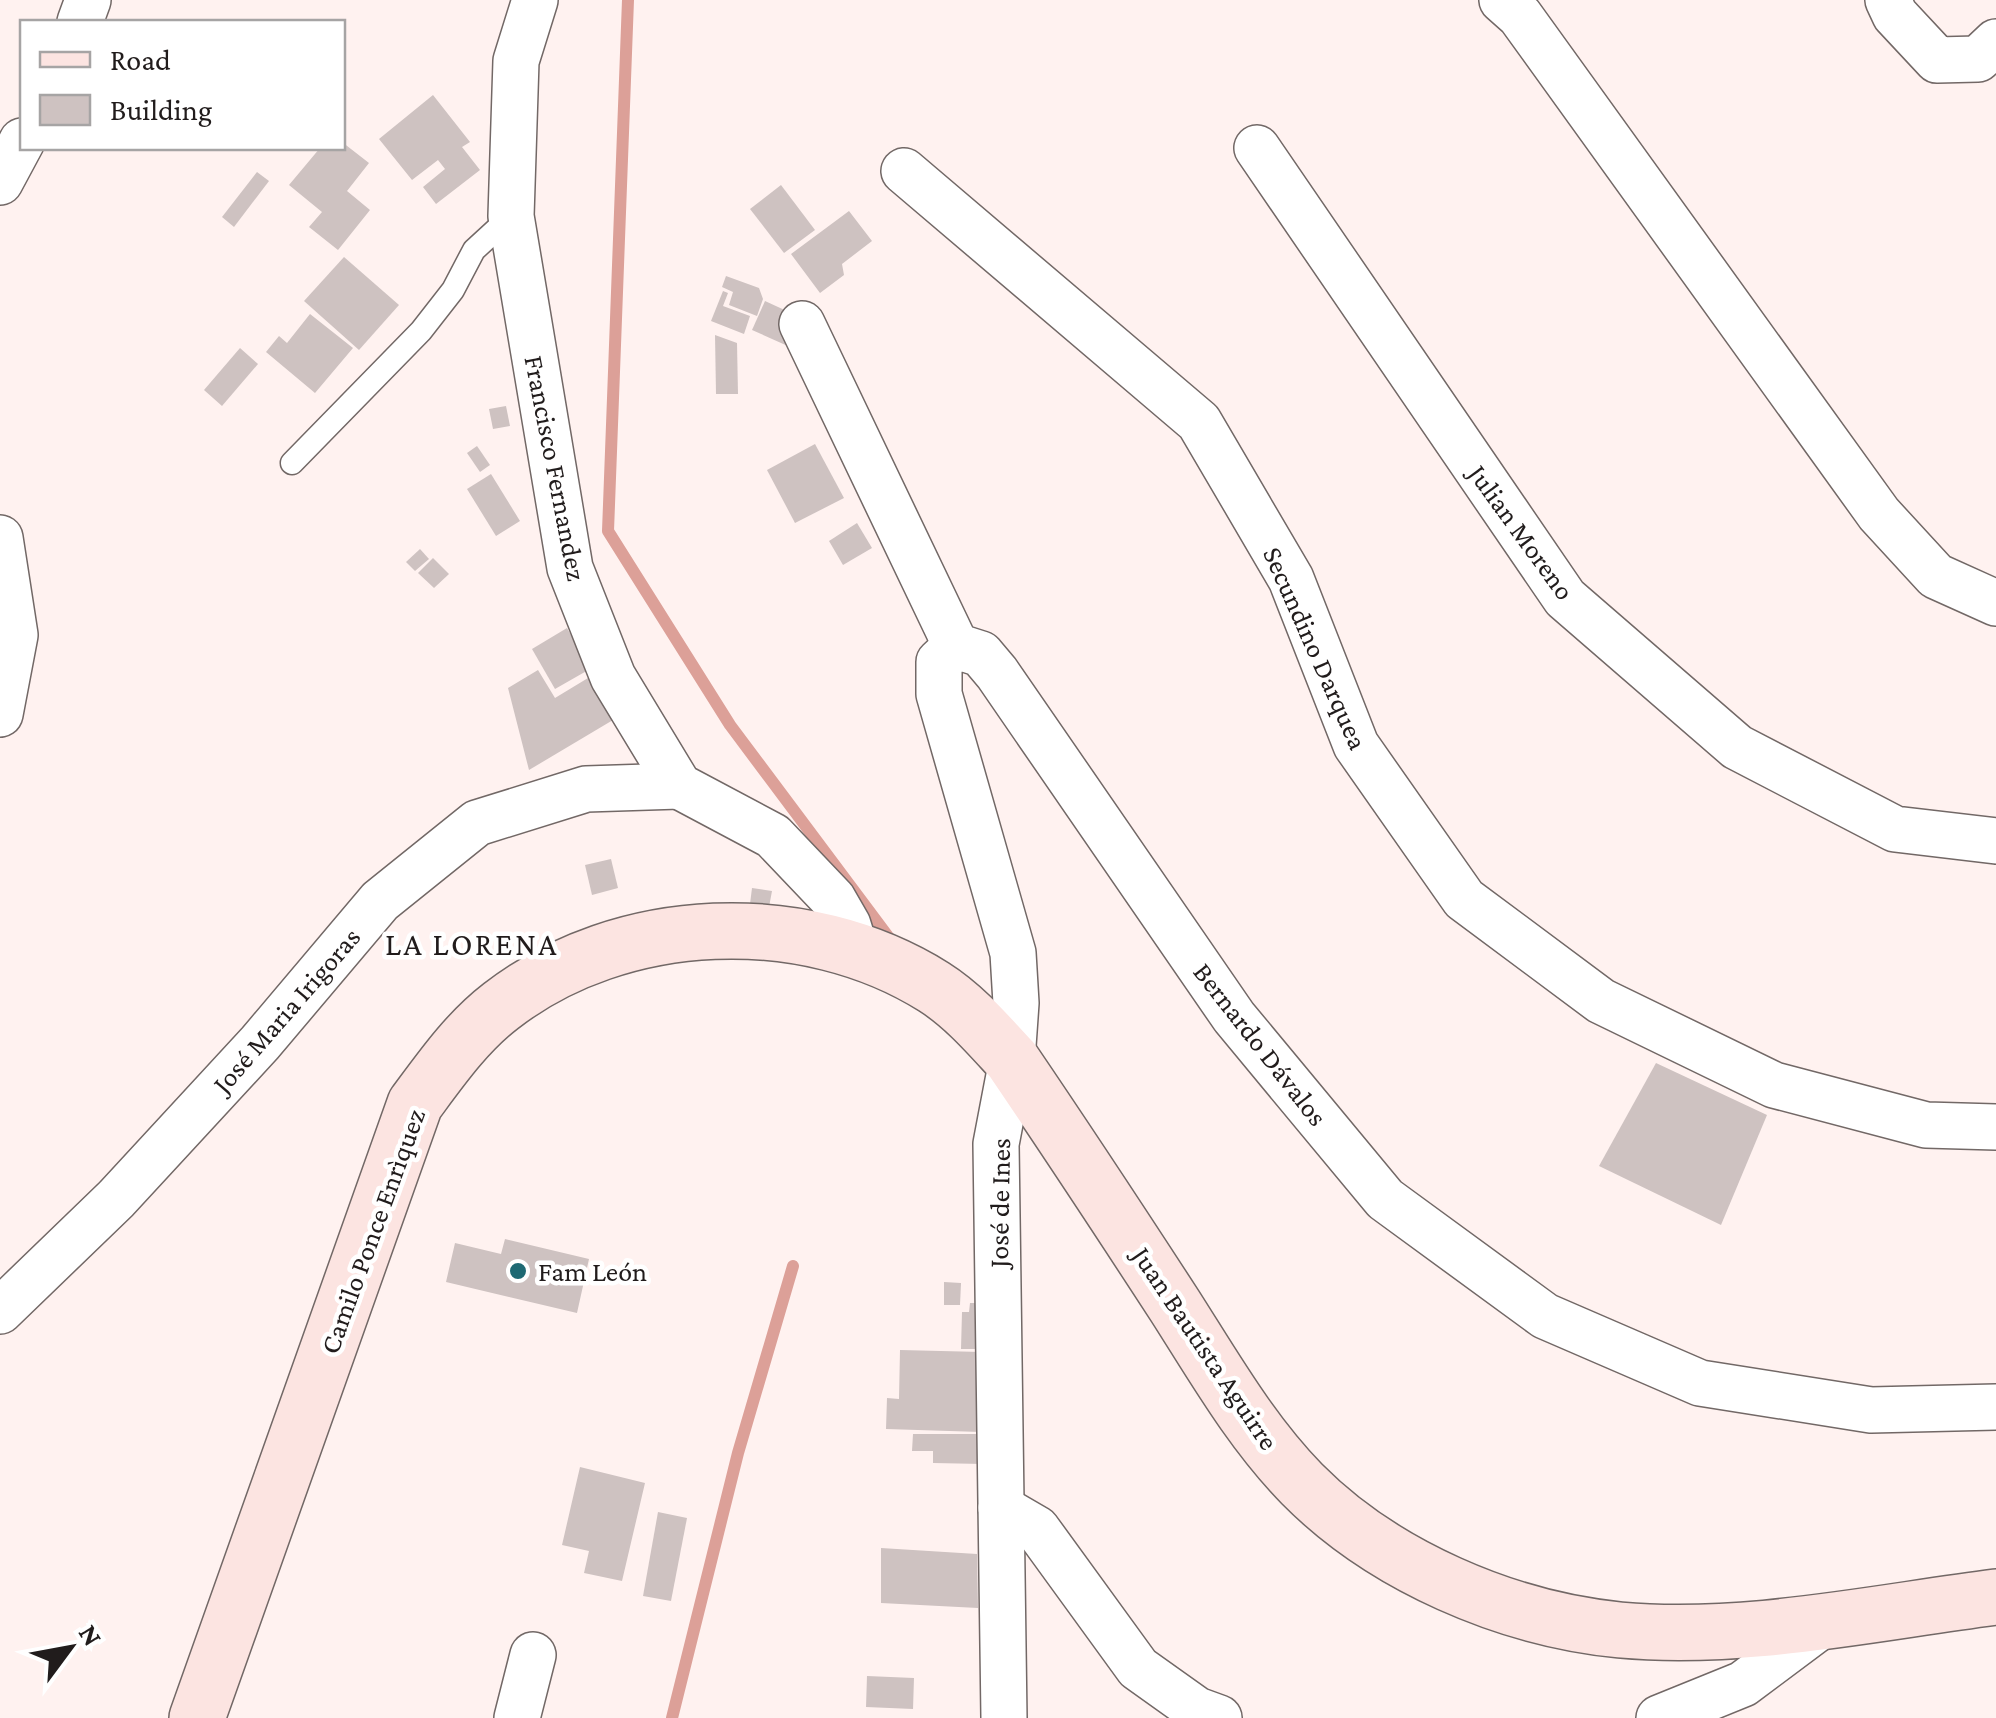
<svg xmlns="http://www.w3.org/2000/svg" width="1996" height="1718" font-family="'Crimson Pro',serif">
<style>
.lines{fill:none;stroke-linecap:round;stroke-linejoin:round}
.stream{stroke:#dca098;stroke-width:12}
.building{fill:#cec2c1}
.lane-casing{stroke:#726866;stroke-width:25}
.street-casing{stroke:#726866;stroke-width:48}
.secondary-casing{stroke:#726866;stroke-width:58}
.lane{stroke:#fff;stroke-width:22}
.street{stroke:#fff;stroke-width:45}
.secondary{stroke:#fce4e1;stroke-width:55}
.poi-dot{fill:#1e6973;stroke:#fff;stroke-width:4}
.labels{text-anchor:middle;stroke-width:9;stroke-linejoin:round;paint-order:stroke}
.street-label{font-size:28px;fill:#211c1c;stroke:#fff}
.poi-label{font-size:28px;fill:#211c1c;stroke:#fff;text-anchor:start}
.quarter-label{font-size:32px;letter-spacing:2.5px;fill:#211c1c;stroke:#fff}
</style>
<rect width="100%" height="100%" fill="#fff2f0"/>
<g class="lines">
<g class="stream">
<path d="M628,0L608,531L730,725L893,943"/>
<path d="M672,1718L738,1453L793,1266"/>
</g>
</g>
<g class="building">
<path d="M433,95L470,142L462,147L480,170L436,204L423,187L445,169L438,160L412,180L379,139Z"/>
<path d="M342,142L369,163L347,191L370,210L338,250L309,227L322,212L289,185L320,148H342Z"/>
<path d="M257,172L269,181L234,227L222,217Z"/>
<path d="M781,185L815,230L784,253L750,209Z"/>
<path d="M849,211L872,241L842,264L844,275L820,293L791,254Z"/>
<path d="M344,257L399,305L359,350L304,301Z"/>
<path d="M726,276L759,288L763,299L757,316L729,305L733,292L722,287Z"/>
<path d="M723,291L728,293L723,306L750,316L744,334L711,321Z"/>
<path d="M765,301L802,318L790,347L752,330Z"/>
<path d="M310,314L353,348L315,393L266,352L279,336L287,343Z"/>
<path d="M715,335L737,343L738,394H716Z"/>
<path d="M240,348L258,364L222,406L204,390Z"/>
<path d="M506,406L510,426L493,429L489,409Z"/>
<path d="M815,444L844,498L795,523L767,470Z"/>
<path d="M477,446L490,465L480,472L467,453Z"/>
<path d="M491,474L520,521L496,536L467,489Z"/>
<path d="M857,523L872,548L843,565L829,541Z"/>
<path d="M420,549L429,559L415,571L406,562Z"/>
<path d="M433,558L449,574L434,588L418,573Z"/>
<path d="M567,628L590,669L555,689L532,649Z"/>
<path d="M538,670L555,698L588,678L613,720L529,770L508,688Z"/>
<path d="M611,859L618,888L592,895L585,865Z"/>
<path d="M752,888L772,891L769,907L750,904Z"/>
<path d="M1656,1063L1767,1115L1721,1225L1599,1166Z"/>
<path d="M505,1239L589,1259L577,1313L446,1282L455,1243L501,1254Z"/>
<path d="M944,1282L961,1283L960,1305H944Z"/>
<path d="M970,1303H982L981,1349H961L962,1312H969Z"/>
<path d="M900,1350L982,1352L981,1432L886,1429L887,1398L899,1399Z"/>
<path d="M913,1434H983V1464L933,1463V1451H912Z"/>
<path d="M580,1467L645,1483L622,1581L584,1573L589,1551L562,1545Z"/>
<path d="M658,1512L687,1518L671,1601L643,1596Z"/>
<path d="M881,1548L977,1554L978,1608L881,1603Z"/>
<path d="M867,1676L914,1678L913,1709L866,1707Z"/>
</g>
<g class="lines">
<defs>
<path id="lane" d="M292,463L421,331L453,290L474,250L511,216"/>
<g id="street">
<path d="M535,0L516,61L511,216L570,568L613,677L679,786L773,836L833,899L848,925L856,951"/>
<path d="M1502,0L1520,16L1879,514L1936,576L1996,603"/>
<path d="M1888,0L1895,15L1937,60L1978,59L1996,42"/>
<path d="M80,22L88,0"/>
<path d="M1257,148L1565,598L1737,747L1895,829L1996,841"/>
<path d="M904,171L1199,422L1291,579L1356,745L1464,899L1601,1001L1774,1085L1926,1125L1996,1127"/>
<path d="M0,182L22,141"/>
<path d="M802,324L956,646L981,654L997,673L1234,1017L1385,1199L1545,1316L1700,1383L1871,1410L1996,1407"/>
<path d="M0,538L15,635L0,714"/>
<path d="M956,646L939,662V694L1013,953L1016,1003L1012,1060L996,1144L1004,1718"/>
<path d="M0,1311L116,1199L260,1043L380,901L477,823L586,789L679,786"/>
<path d="M1001,1508L1037,1529L1138,1668L1197,1710L1219,1718"/>
<path d="M517,1718L533,1655"/>
<path d="M1659,1718L1743,1684L1830,1619"/>
</g>
<path id="secondary" d="M197,1718L415,1104C441,1069 466,1033 501,1006C621,913 805,906 934,987C964,1006 988,1034 1012,1060C1067,1141 1121,1223 1175,1306C1214,1367 1251,1432 1302,1484C1383,1566 1507,1619 1620,1630C1745,1641 1872,1613 1996,1597"/>
</defs>
<use href="#lane" class="lane-casing"/>
<use href="#street" class="street-casing"/>
<use href="#secondary" class="secondary-casing"/>
<use href="#lane" class="lane"/>
<use href="#street" class="street"/>
<use href="#secondary" class="secondary"/>
</g>
<circle class="poi-dot" cx="518" cy="1271" r="10"/>
<g class="labels">
<g class="street-label">
<text transform="translate(556 468) rotate(79)" y="10">Francisco Fernandez</text>
<text transform="translate(1522 532) rotate(54)" y="10">Julian Moreno</text>
<text transform="translate(1316 648) rotate(66)" y="10">Secundino Darquea</text>
<text transform="translate(286 1010) rotate(-49)" y="10">José Maria Irigoras</text>
<text transform="translate(1261 1044) rotate(52)" y="10">Bernardo Dávalos</text>
<text transform="translate(999 1203) rotate(-89)" y="10">José de Ines</text>
<text transform="translate(372 1231) rotate(-70)" y="10">Camilo Ponce Enrìquez</text>
<text transform="translate(1206 1348) rotate(56)" y="10">Juan Bautista Aguirre</text>
</g>
<g class="poi-label">
<text x="538" y="1281">Fam León</text>
</g>
<g class="quarter-label">
<text x="472" y="955">LA LORENA</text>
</g>
</g>
<rect x="20" y="20" width="325" height="130" fill="#ffffff" stroke="#a6a4a4" stroke-width="2.5"/>
<rect x="40" y="52" width="50" height="15" fill="#fce4e1" stroke="#a6a4a4" stroke-width="2.5"/>
<text x="110" y="70" font-size="30" fill="#211c1c">Road</text>
<rect x="40" y="95" width="50" height="30" fill="#cec2c1" stroke="#a6a4a4" stroke-width="2.5"/>
<text x="110" y="120" font-size="30" fill="#211c1c">Building</text>
<g transform="translate(70 1648) rotate(58)" stroke="#ffffff" stroke-width="8" paint-order="stroke">
<path d="M0-8L18 38L0 25L-18 38Z" fill="#211c1c"/>
<text y="-15" font-size="28" font-weight="bold" text-anchor="middle" fill="#211c1c">N</text>
</g>
</svg>
